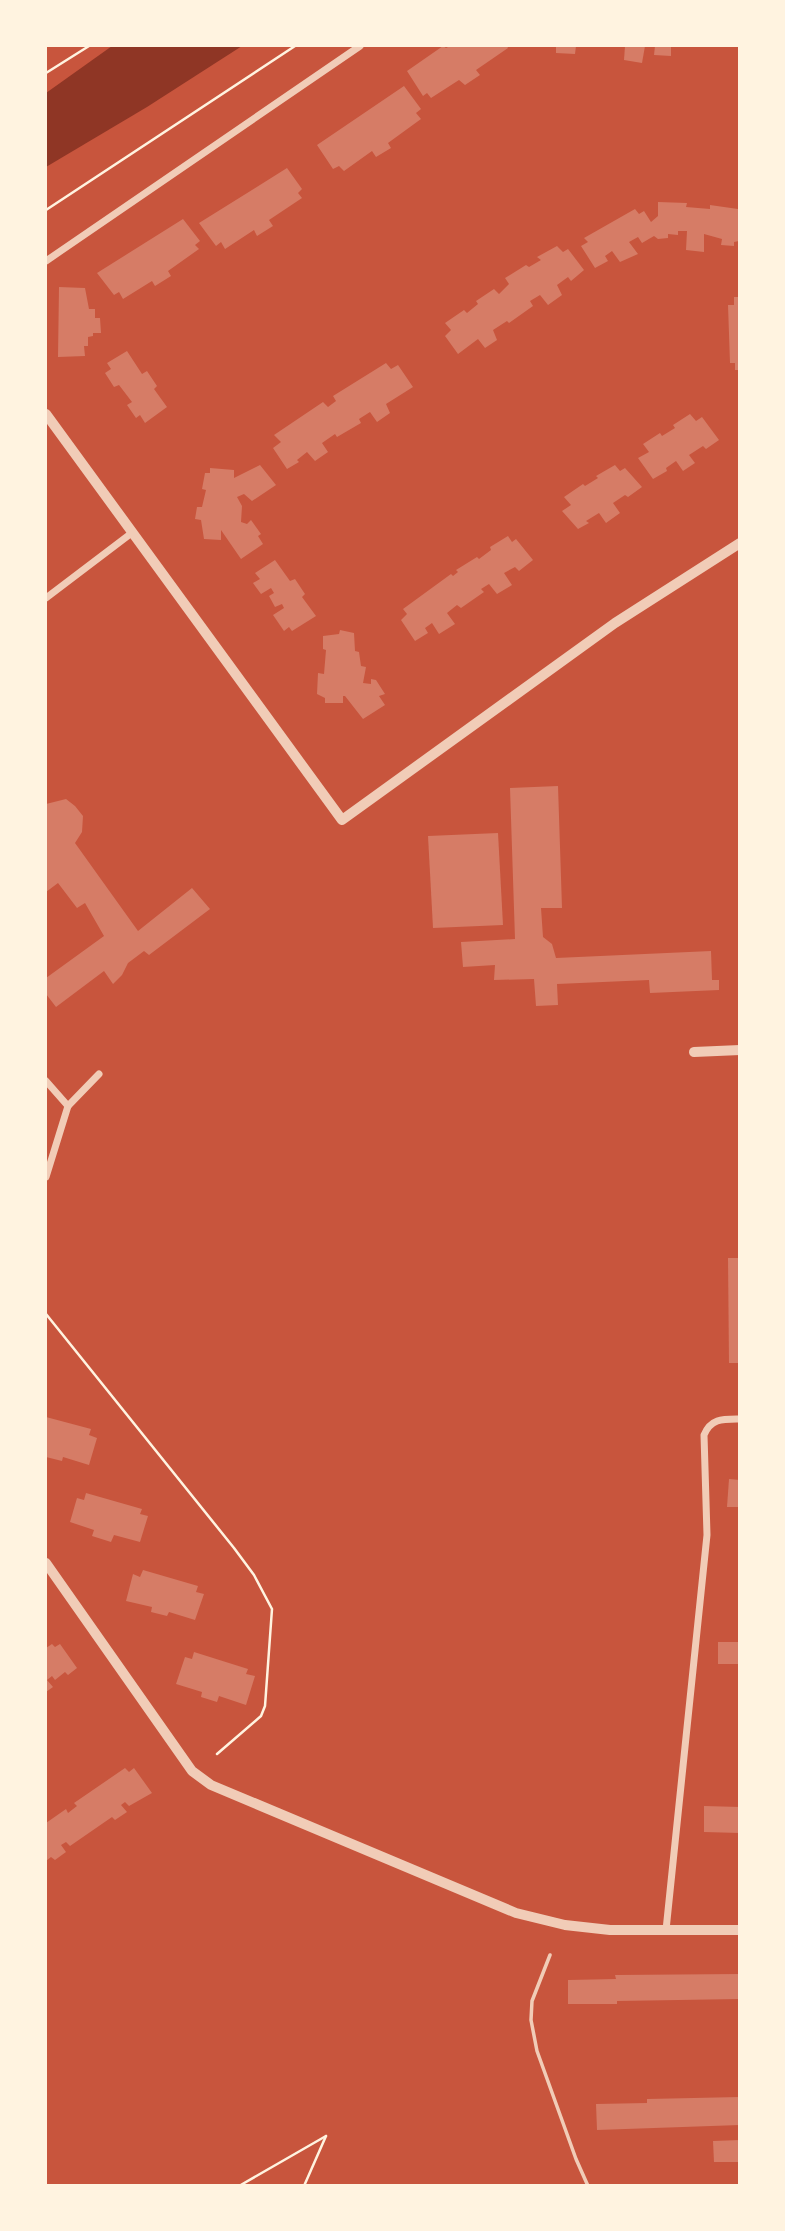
<svg xmlns="http://www.w3.org/2000/svg" width="785" height="2231" font-family="'Public Sans',sans-serif">
<style>
.water{fill:#8f3625}
.building{fill:#d67c66}
.lines{fill:none;stroke-linecap:round;stroke-linejoin:round}
.path{stroke:#fff3e0;stroke-width:2.5}
.service{stroke:#f1ccb7;stroke-width:3.5}
.minor{stroke:#f1ccb7;stroke-width:7}
.tertiary{stroke:#f1ccb7;stroke-width:10}
</style>
<rect width="100%" height="100%" fill="#c8553d"/>
<path class="water" d="M112,46H242L147,107L46,167V93Z"/>
<g class="building">
<path d="M443,46L446,48L450,46H507L508,48L476,70L480,75L465,85L459,80L431,98L427,93L423,96L407,71Z"/>
<path d="M556,46H576L575,54L556,53Z"/>
<path d="M625,46H645L642,63L624,60Z"/>
<path d="M655,46H671V56L654,55Z"/>
<path d="M404,86L421,109L416,113L421,119L388,143L391,148L376,157L372,151L344,171L339,166L333,169L317,145Z"/>
<path d="M287,168L302,189L298,193L302,198L269,220L273,226L257,236L254,230L225,249L221,242L216,246L199,223Z"/>
<path d="M658,202L687,203L686,207L710,209V205L738,209L739,241L734,242V246L721,245L722,239L704,234V252L686,250L687,231H678V235L668,234V238L658,239L654,236L642,243L638,237L629,242L638,254L620,262L612,251L605,256L608,261L595,268L581,246L588,242L584,238L635,209L639,214L644,211L651,222L658,216Z"/>
<path d="M183,219L200,241L195,245L199,249L168,271L171,276L155,286L152,281L123,299L119,292L114,295L97,273Z"/>
<path d="M557,246L563,252L568,249L584,270L571,281L568,277L557,285L562,295L548,305L540,295L530,301L533,306L509,323L507,321L493,330L497,340L485,348L478,339L458,354L445,336L451,330L445,323L464,310L467,313L478,304L476,301L494,289L499,294L509,284L505,278L526,265L529,267L541,260L537,257Z"/>
<path d="M59,287L85,288L89,309H95V318H100L101,333H93V336L88,337V346H84L85,356L58,357Z"/>
<path d="M734,297H740V370H735V363H730L728,305H734Z"/>
<path d="M127,351L142,374L147,371L157,386L154,389L167,407L145,423L140,415L136,418L127,405L132,402L119,385L114,387L105,373L111,369L107,363Z"/>
<path d="M386,363L391,369L398,365L413,387L386,404L390,413L377,422L370,412L359,419L361,423L337,437L335,434L322,443L328,452L315,461L307,452L297,460L299,462L287,469L273,448L281,442L274,435L323,402L328,407L336,401L333,396Z"/>
<path d="M690,414L696,421L702,417L719,440L706,449L703,446L689,455L695,463L683,471L676,461L666,468L667,471L653,479L638,458L649,452L643,444L660,433L662,436L675,428L673,425Z"/>
<path d="M260,465L276,485L252,501L244,494L237,497L242,506L241,522L247,524L251,520L261,534L258,536L263,544L241,559L221,530V540L204,539L201,520L195,519L197,507H202L206,490L202,489L205,473H210V468L234,470V478Z"/>
<path d="M615,465L620,471L625,468L642,487L628,497L625,495L613,503L620,513L606,523L599,513L586,521L589,523L578,529L562,511L571,505L564,497L583,484L585,486L598,478L596,476Z"/>
<path d="M508,536L512,542L516,539L533,560L519,571L515,567L504,573L512,585L497,594L489,584L481,589L484,592L461,608L457,605L447,613L455,624L439,634L432,623L425,628L428,633L415,641L401,620L407,614L403,609L451,574L453,576L458,572L456,570L477,557L479,559L491,550L490,547Z"/>
<path d="M275,560L290,581L295,579L305,594L302,597L316,616L292,631L289,627L284,631L273,615L284,608L282,604L275,607L269,596L274,593L271,588L261,594L253,583L260,579L255,573Z"/>
<path d="M340,630L354,633L355,651L359,652L361,666L366,667L363,683L371,684V679L376,680L385,694L379,696L385,705L363,719L345,696H343V703H325V698L317,694L318,673L324,674L326,650L323,649V636L339,634Z"/>
<path d="M558,786L562,908H541L543,937L552,944L556,958L711,951L712,980H719V990L650,993L649,980L557,984L558,1005L536,1006L534,979L494,980L495,965L463,967L461,942L515,939L510,788Z"/>
<path d="M66,799L75,806L83,816L82,832L75,843L138,931L192,888L210,909L149,955L144,951L128,963L122,975L113,984L104,971L56,1007L46,994V978L104,936L85,903L77,908L58,883L46,892V804Z"/>
<path d="M498,833L503,925L433,928L428,836Z"/>
<path d="M728,1258H740V1363H729Z"/>
<path d="M46,1417L91,1429L89,1435L97,1438L89,1465L63,1457L62,1461L46,1457Z"/>
<path d="M729,1479L740,1480V1507H727Z"/>
<path d="M86,1493L142,1509L140,1514L148,1516L140,1542L114,1535L111,1542L92,1536L94,1530L70,1522L77,1498L84,1500Z"/>
<path d="M143,1570L198,1586L196,1592L204,1594L195,1620L169,1612L167,1616L151,1612L152,1607L126,1601L133,1574L140,1577Z"/>
<rect x="718" y="1642" width="22" height="22"/>
<path d="M52,1644L55,1647L60,1644L77,1668L68,1675L65,1672L55,1680L52,1676L47,1680L53,1687L46,1692V1648Z"/>
<path d="M194,1652L248,1669L246,1674L255,1676L246,1705L219,1696L217,1702L201,1697L202,1692L176,1684L185,1657L192,1659Z"/>
<path d="M125,1768L129,1772L134,1768L152,1793L129,1806L125,1802L121,1805L127,1812L115,1820L112,1817L70,1846L66,1842L61,1845L66,1852L55,1860L51,1857L46,1861V1823L66,1809L68,1813L77,1806L74,1803Z"/>
<path d="M704,1806L740,1807V1833L704,1832Z"/>
<path d="M740,1974V1999L617,2001V2004H568V1980L616,1979L615,1975Z"/>
<path d="M740,2097V2125L597,2130L596,2104L647,2103V2099Z"/>
<path d="M740,2140V2162H714L713,2141Z"/>
</g>
<g class="lines">
<g class="path">
<path d="M46,73L89,46"/>
<path d="M46,210L295,46"/>
<path d="M46,1314L234,1548L254,1575L272,1609L265,1706L261,1716L217,1754"/>
<path d="M239,2186L326,2136"/>
<path d="M304,2186L326,2136"/>
</g>
<path class="service" d="M550,1955L532,2001L531,2020L537,2051L576,2159L588,2186"/>
<g class="minor">
<path d="M46,261L360,46"/>
<path d="M46,598L133,532"/>
<path d="M46,1081L68,1106"/>
<path d="M46,1177L68,1106L99,1074"/>
<path d="M666,1930L707,1535L704,1435C711,1418 723,1419 740,1419"/>
</g>
<g class="tertiary">
<path d="M46,414L342,820L615,623L740,543"/>
<path d="M694,1052L740,1050"/>
<path d="M46,1563L192,1771L211,1785L516,1913L565,1925L610,1930H740"/>
</g>
</g>
<rect width="785" height="2231" fill="none" stroke="#fff3e0" stroke-width="94"/>
</svg>
